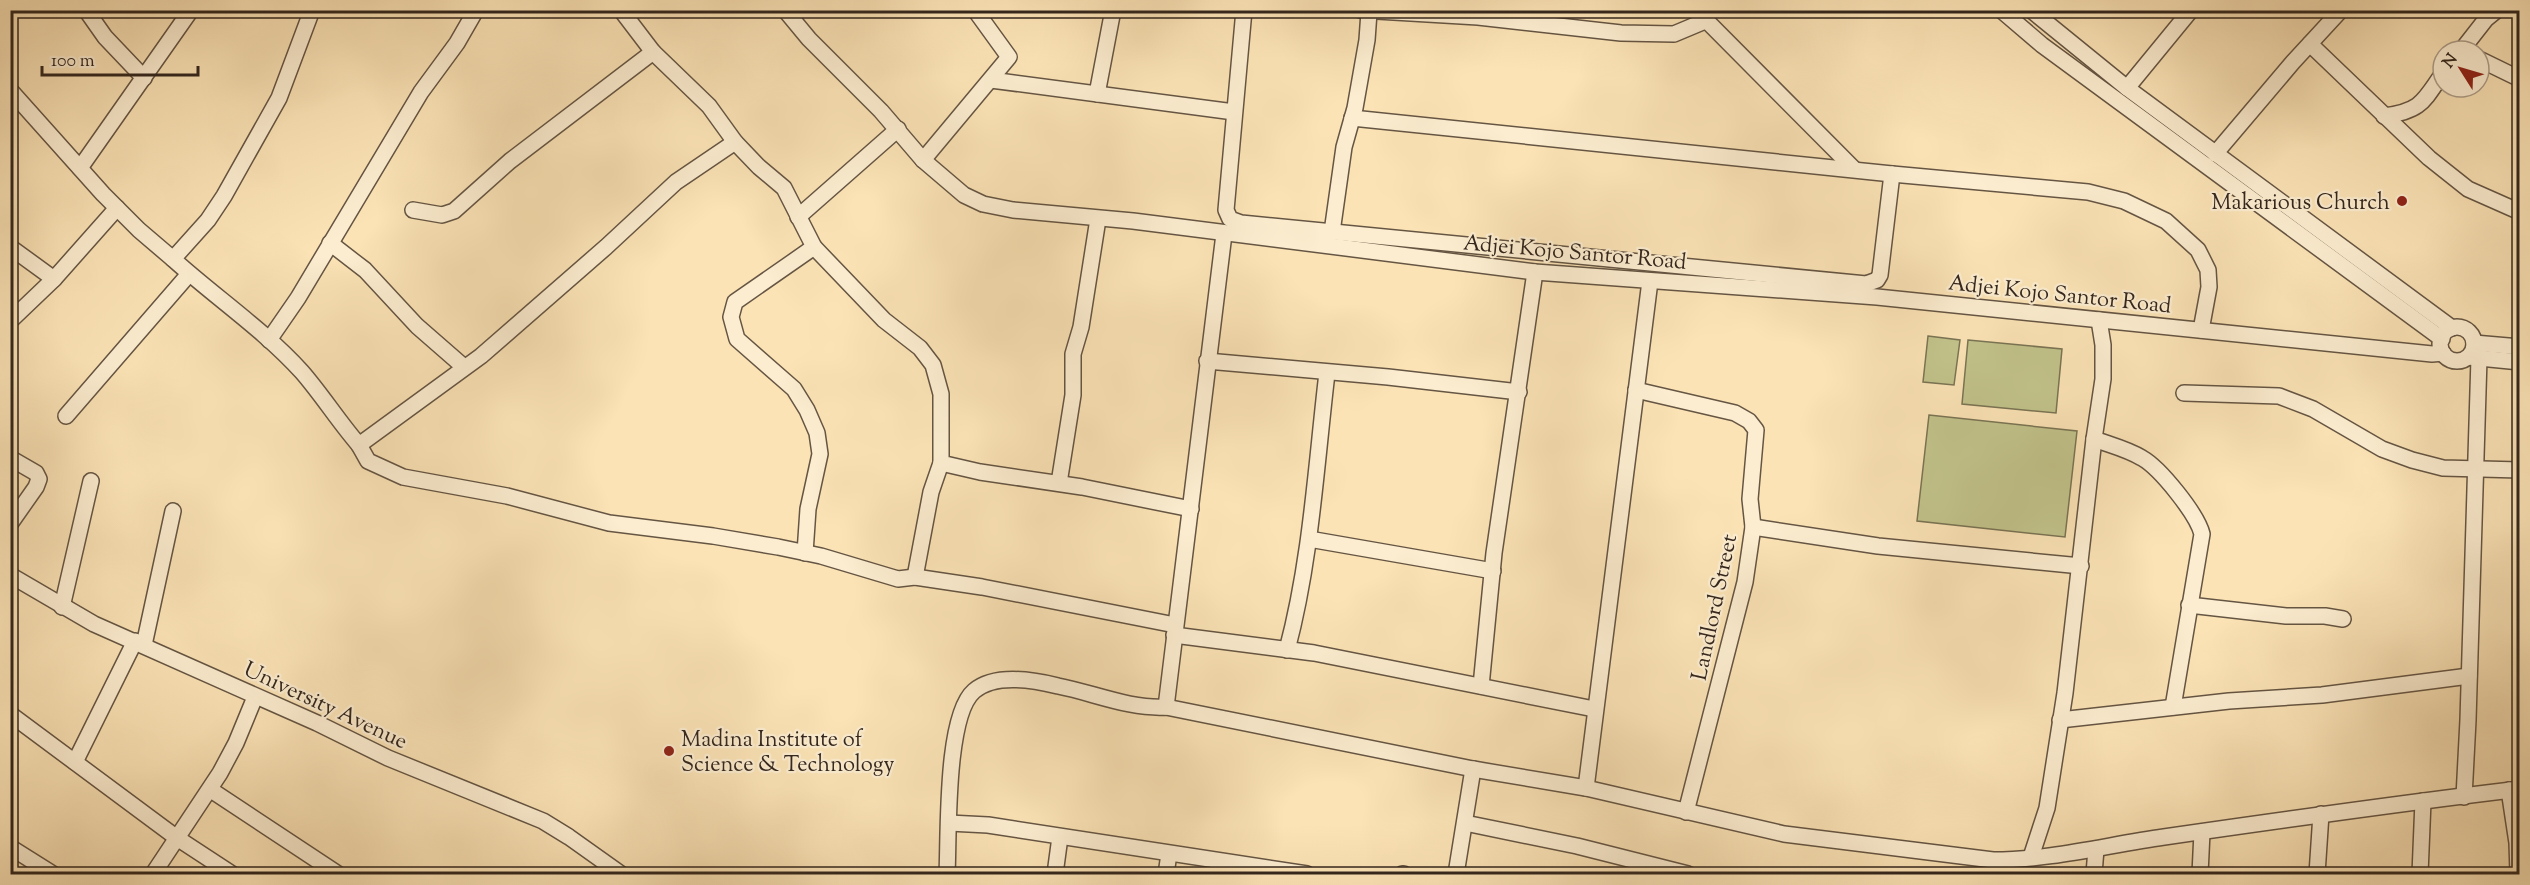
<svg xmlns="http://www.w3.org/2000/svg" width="2530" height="885" font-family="'Sorts Mill Goudy',serif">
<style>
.pitch{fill:#c2c38b;stroke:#7a7454;stroke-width:1.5}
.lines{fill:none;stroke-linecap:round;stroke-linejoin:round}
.minor-casing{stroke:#655543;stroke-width:18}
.minor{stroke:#fcedd0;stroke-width:15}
.poi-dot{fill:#8f2418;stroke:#fcedd0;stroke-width:2}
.labels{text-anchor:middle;stroke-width:4.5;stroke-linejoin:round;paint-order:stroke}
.poi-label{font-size:22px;fill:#33261d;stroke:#fcedd0;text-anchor:end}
.street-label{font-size:22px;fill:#33261d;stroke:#fcedd0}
</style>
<rect width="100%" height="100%" fill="#fbe3b6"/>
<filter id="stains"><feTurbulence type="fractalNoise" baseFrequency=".00333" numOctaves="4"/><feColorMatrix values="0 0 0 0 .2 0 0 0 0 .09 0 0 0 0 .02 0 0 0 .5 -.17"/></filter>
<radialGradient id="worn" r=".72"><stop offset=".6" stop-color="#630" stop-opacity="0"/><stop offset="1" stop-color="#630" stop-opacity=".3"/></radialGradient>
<g class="pitch">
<path d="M1928,336L1960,340L1954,385L1923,382Z"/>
<path d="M1968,340L2062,349L2056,413L1962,404Z"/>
<path d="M1929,415L2077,431L2065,537L1917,521Z"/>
</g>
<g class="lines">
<defs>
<g id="minor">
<path d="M86,10L105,37L144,78"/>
<path d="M312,10L279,98L224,196L208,220L173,259C215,297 264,330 302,372C322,395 339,422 359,445L481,356L606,247L676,182L735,142"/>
<path d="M621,10L653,52L709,106L735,142L759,167L784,188L814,247L884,320L920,348L933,365L941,394V463L980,472L1082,487L1191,509"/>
<path d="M785,10L809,39L881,111L923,160L964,195L983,204L1013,210L1133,221L1535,272L1877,297L2432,354L2443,353"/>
<path d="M1244,10L1226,210L1230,219L1241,223L1866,284L1877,280L1880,275L1892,174"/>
<path d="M1360,10L1478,17L1621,33L1674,34L1705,21"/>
<path d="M1696,10L1854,169"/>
<path d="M2001,10L2042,45L2442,339"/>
<path d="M2031,10L2127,88L2452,328"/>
<path d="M2310,44L2429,158L2468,189L2520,212"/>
<path d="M2461,51L2486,19L2497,10"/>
<path d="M2479,59L2520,79"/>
<path d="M991,80L1234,112"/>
<path d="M2127,88L2191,10"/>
<path d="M10,90L103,194L139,230L173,259"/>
<path d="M1097,94L1113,10"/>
<path d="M2384,116C2421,111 2423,102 2443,73"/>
<path d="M1352,118L1892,174L2088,192L2124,201L2166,221L2198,250L2208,270L2209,287L2201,330"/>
<path d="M2215,154L2293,62L2341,10"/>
<path d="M923,160L1009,57L975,10"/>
<path d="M80,168L191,10"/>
<path d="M413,210L442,215L454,211L510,161L653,52"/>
<path d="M798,217L898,129"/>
<path d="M1332,232L1344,147L1355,108L1367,40L1369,12"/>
<path d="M330,243L365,270L417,326L464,367"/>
<path d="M10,247L54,279"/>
<path d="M10,321L54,279L117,208"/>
<circle cx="2457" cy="344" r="17"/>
<path d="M269,340L298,298L421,92L457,43L476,10"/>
<path d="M2474,343L2520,347"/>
<path d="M2469,357L2520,362"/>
<path d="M1207,361L1388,377L1519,392"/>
<path d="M1636,390L1735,413L1749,421L1756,430L1750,499L1753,527L1745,582L1686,812"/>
<path d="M2184,393L2279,396L2313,409L2382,449L2412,460L2443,468L2520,470"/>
<path d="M66,416L189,274"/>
<path d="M2094,439C2110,445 2127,449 2142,458C2160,468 2197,514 2202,534L2173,707"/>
<path d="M359,445L368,461L403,477L507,496L609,523L713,536L778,547L821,556L898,579L915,577L982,587L1175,625"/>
<path d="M10,458L36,473L39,479L36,487L10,524"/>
<path d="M1059,483L1073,395V354L1081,327L1098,219"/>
<path d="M1753,527L1878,546L2081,566"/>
<path d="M1309,539L1493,571"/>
<path d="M805,553L808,509L820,454L817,433L807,410L794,389L737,339L731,317L735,302L814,247"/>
<path d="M10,575L94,624L317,723L388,758L543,821L569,837L621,874"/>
<path d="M915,577L931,492L941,463"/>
<path d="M2189,605L2286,616H2325L2343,619"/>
<path d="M62,607L91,481"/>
<path d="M1174,635L1314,653L1594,709"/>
<path d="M144,645L173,511"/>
<path d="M1287,650C1311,560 1316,466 1327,373"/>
<path d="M1481,686L1494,553L1535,272"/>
<path d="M1166,707L1224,234"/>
<path d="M10,714L177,838L232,874"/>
<path d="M2060,720L2229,701L2322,695L2469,676"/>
<path d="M75,762L135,641"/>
<path d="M1586,788L1650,281"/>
<path d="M211,790L338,874"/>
<path d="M2509,790L2517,843L2518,874"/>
<path d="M2464,797L2468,720L2479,358"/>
<path d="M949,823L988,825L1307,874"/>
<path d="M1465,823L1577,846L1688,874"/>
<path d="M10,847L53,874"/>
<path d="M2031,857L2047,808L2065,693L2094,439L2103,379V345L2099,320"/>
<path d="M153,874L220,773L236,743L255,697"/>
<path d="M947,874C949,836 945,716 974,691C995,673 1034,680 1058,686C1094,693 1129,709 1166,707L1473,769L1586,788L1784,834L1993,860C2050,860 2107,845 2164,837C2282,820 2401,803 2520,789"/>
<path d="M1055,874L1060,837"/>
<path d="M1166,874L1169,854"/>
<path d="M1402,874H1404"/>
<path d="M1456,874L1473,769"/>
<path d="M2094,874L2096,849"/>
<path d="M2200,874L2202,832"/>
<path d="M2317,874L2321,814"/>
<path d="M2420,874L2423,801"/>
</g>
</defs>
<use href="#minor" class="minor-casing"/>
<use href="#minor" class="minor"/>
</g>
<g class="poi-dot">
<circle cx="2402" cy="201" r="6"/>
<circle cx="669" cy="751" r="6"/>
</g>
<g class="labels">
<g class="poi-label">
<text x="2390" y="209">Makarious Church</text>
<text x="681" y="746" text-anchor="start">Madina Institute of<tspan x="681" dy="25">Science &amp; Technology</tspan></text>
</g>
<g class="street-label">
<text transform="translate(1575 251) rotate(5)" y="8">Adjei Kojo Santor Road</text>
<text transform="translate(2060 293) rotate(6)" y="8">Adjei Kojo Santor Road</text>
<text transform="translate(1713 607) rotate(-78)" y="8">Landlord Street</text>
<text transform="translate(326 704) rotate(25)" y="8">University Avenue</text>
</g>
</g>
<rect width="2530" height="885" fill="none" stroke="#fbe3b6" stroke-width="36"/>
<rect x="12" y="12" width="2506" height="861" fill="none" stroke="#33261d" stroke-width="3"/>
<rect x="18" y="18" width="2494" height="849" fill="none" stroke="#33261d" stroke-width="1.5"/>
<g transform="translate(2461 69) rotate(307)"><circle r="28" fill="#fcedd0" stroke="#ac9d88" stroke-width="1.5"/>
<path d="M0-4.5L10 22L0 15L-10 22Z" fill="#8f2418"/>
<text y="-9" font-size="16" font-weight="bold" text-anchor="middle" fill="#33261d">N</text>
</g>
<path d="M42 66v9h156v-9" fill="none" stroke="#33261d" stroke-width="3"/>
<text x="51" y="66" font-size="18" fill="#33261d" stroke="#fcedd0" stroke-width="4.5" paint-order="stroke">100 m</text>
<rect width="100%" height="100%" filter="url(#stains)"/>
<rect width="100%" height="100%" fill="url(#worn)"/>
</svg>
